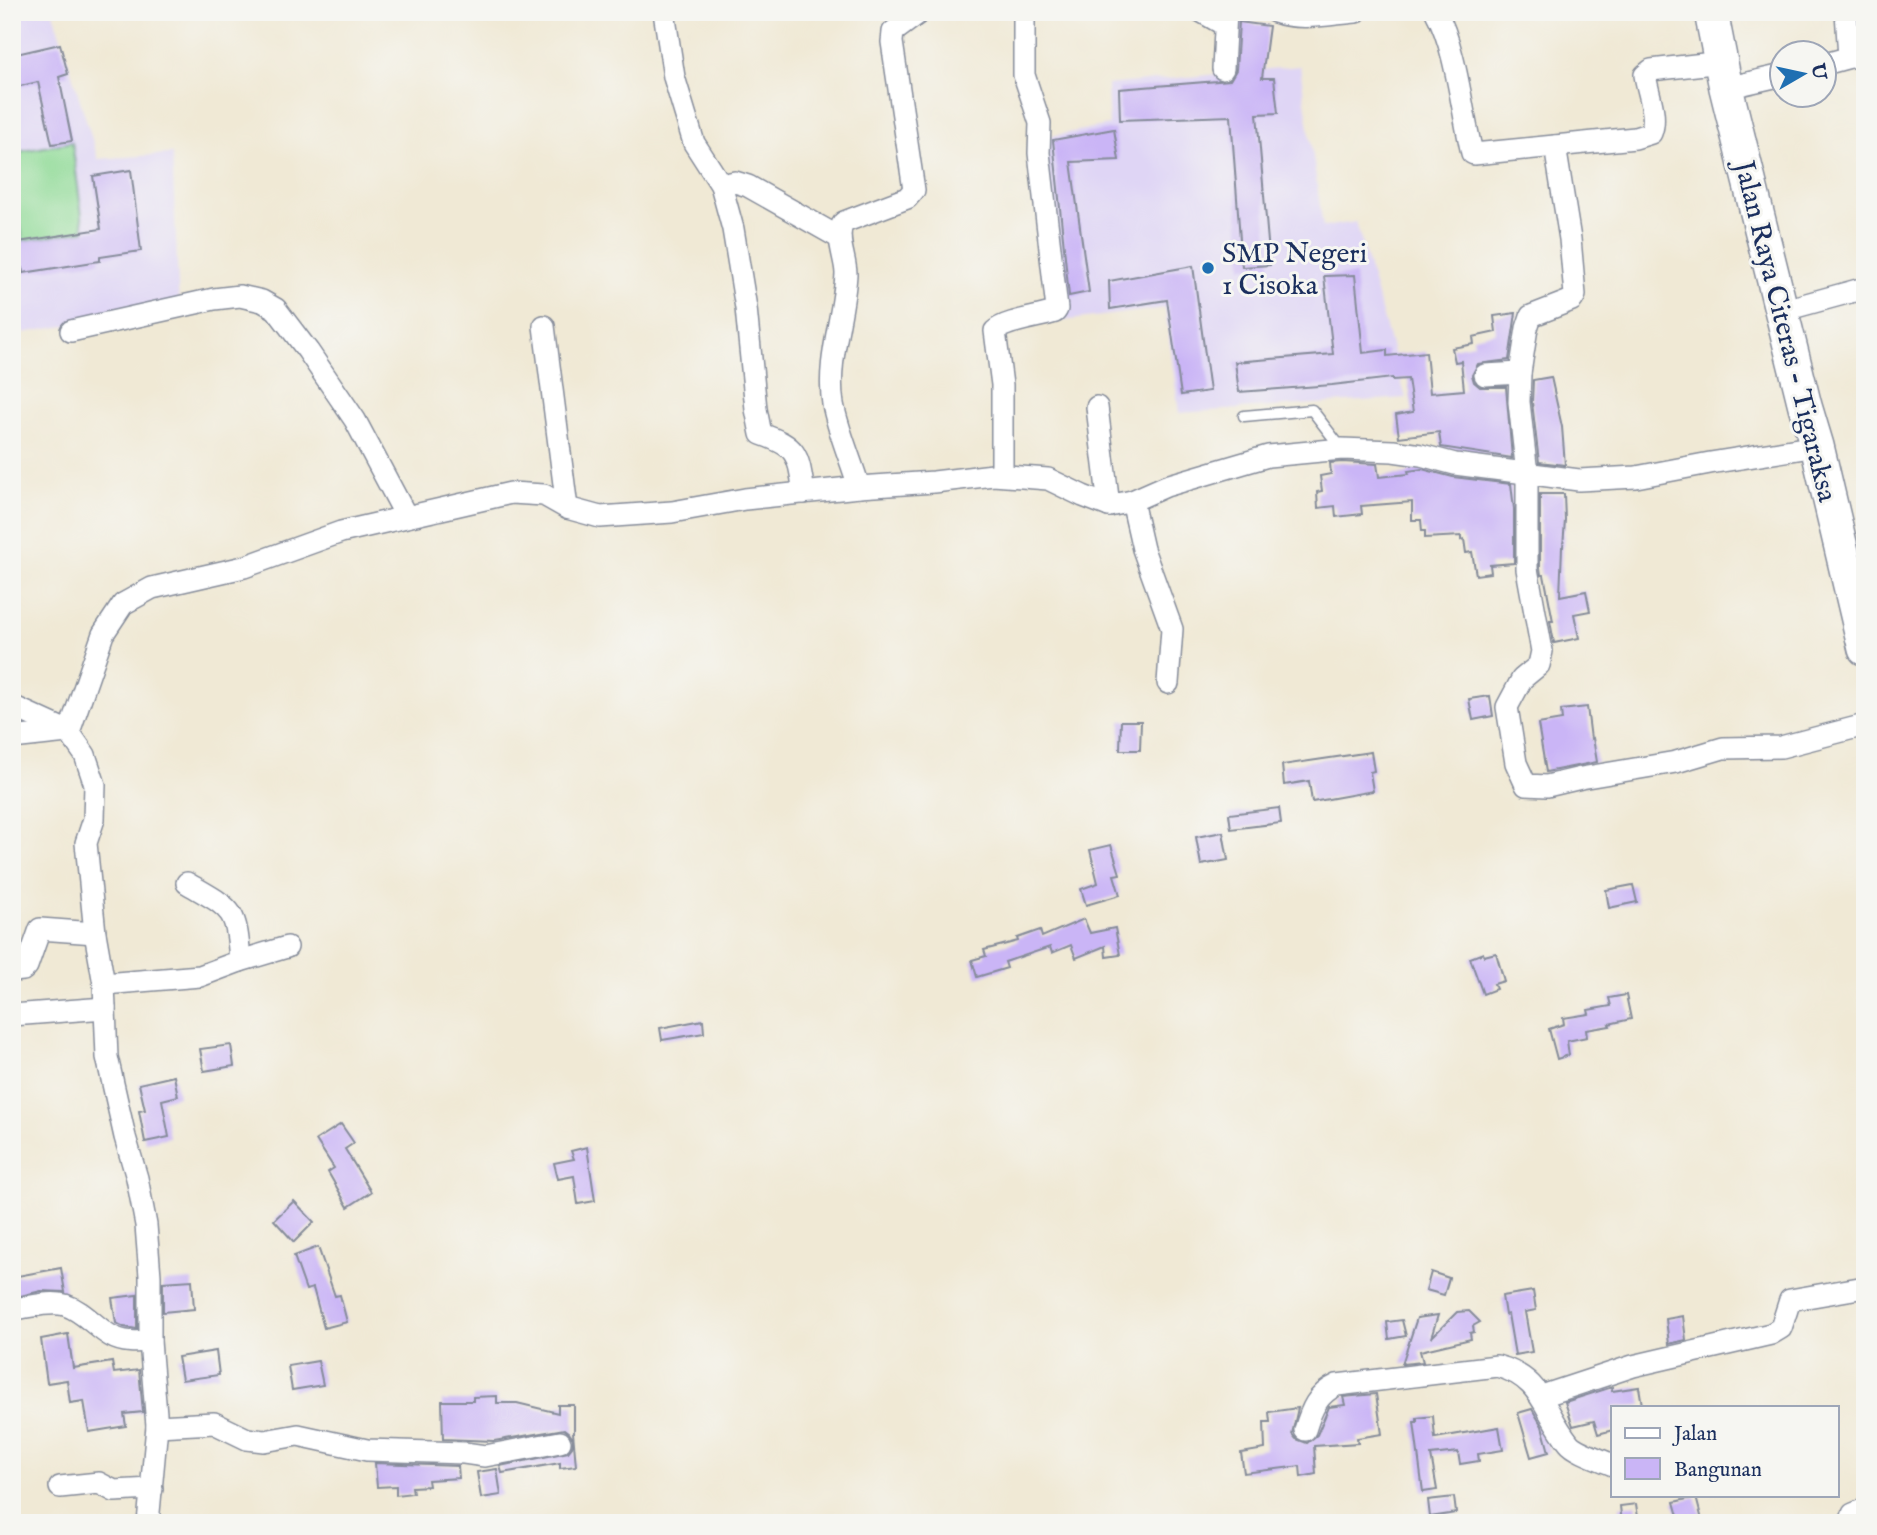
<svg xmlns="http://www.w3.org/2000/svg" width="1877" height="1535" font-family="'IM FELL English',serif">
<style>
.built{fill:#dfd5f5}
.green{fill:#8fda96;stroke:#55847a;stroke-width:2}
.building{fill:#cab5f6}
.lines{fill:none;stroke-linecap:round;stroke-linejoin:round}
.service-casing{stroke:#868c9a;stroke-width:13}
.minor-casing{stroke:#868c9a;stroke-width:24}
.primary-casing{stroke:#868c9a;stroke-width:36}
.service{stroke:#fff;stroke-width:10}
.minor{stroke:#fff;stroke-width:21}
.primary{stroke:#fff;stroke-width:33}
.poi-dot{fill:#1f6fb2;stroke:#f6f6f2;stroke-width:2.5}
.labels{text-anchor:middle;stroke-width:6;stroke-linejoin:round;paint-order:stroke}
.poi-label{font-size:28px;fill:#1b2f5e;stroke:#f6f6f2;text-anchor:start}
.street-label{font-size:28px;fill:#1b2f5e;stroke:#f6f6f2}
</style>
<rect width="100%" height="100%" fill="#f6f6f2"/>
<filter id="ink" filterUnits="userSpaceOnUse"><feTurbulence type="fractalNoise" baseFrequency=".0143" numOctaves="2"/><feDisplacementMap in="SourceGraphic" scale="14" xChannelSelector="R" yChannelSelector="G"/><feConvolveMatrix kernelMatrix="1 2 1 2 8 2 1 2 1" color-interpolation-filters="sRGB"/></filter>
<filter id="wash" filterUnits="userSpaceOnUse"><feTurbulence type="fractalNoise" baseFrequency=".00686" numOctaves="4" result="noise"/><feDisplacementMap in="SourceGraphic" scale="28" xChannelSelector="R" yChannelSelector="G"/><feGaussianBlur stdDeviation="1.57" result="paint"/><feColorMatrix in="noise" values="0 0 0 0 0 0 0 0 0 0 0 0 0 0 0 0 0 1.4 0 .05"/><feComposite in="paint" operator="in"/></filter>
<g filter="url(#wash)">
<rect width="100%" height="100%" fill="#f0e9d5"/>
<g class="built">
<path d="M12,12H53L98,159L172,154L179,307L23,333L12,278Z"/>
<path d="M1300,66L1323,227L1356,222L1406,398L1179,413L1165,308L1054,322L1031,140L1109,125L1107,85Z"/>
</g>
<path class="green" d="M72,142L84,231L23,241L12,175V153Z"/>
<g id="blocks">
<g class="building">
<path d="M1239,22L1269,26L1262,78H1274L1278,113L1257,114L1270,265L1242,267L1231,116L1120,120L1119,89L1230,80L1236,70Z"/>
<path d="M60,44L68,74L59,77L72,141L52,144L38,82L12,88V55Z"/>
<path d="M1114,129L1119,160L1071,162L1089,292L1069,296L1053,140Z"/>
<path d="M131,170L141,251L100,257V261L23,273L18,242L101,229L93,176Z"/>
<path d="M1193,266L1210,391L1181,395L1167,300L1110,309L1109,281Z"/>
<path d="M1355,275L1363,353L1387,350V356L1426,352L1430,393L1464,390L1461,361L1455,362L1452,348L1474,344L1473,337L1496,332L1494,316L1516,313L1509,360L1478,364L1472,375L1474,382L1480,387H1506L1512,458L1441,447L1439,432L1399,437L1396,415L1413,412L1408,379L1392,380V378L1332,385L1239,392L1235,362L1333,354L1324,276Z"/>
<path d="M1551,377L1562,427L1565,465L1539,462L1532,402L1533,380Z"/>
<path d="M1342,462L1377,464L1379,477L1409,474L1408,471L1422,469L1453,477L1511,484L1514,509V563L1490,565L1491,573L1476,575L1472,552L1466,553L1464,539L1461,540V536L1425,538V531H1422L1421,520H1412V502L1361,506L1362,514L1336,517L1335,506L1318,508L1317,492L1322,491L1320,476L1331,474L1330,463Z"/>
<path d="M1540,494H1564L1565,520L1563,547H1562L1560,596L1586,591L1590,611L1574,614L1579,638L1554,643L1550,621H1553L1544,575H1541L1540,568Z"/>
<path d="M1490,696L1493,716L1473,720L1469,699Z"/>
<path d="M1587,707L1591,739L1593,738L1597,762L1546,772L1538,724L1562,720L1561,710Z"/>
<path d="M1121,721H1141L1140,750H1120Z"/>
<path d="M1371,752L1374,771L1370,772L1373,791L1312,802L1309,781L1284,785L1282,765Z"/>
<path d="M1279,808L1281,823L1231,829L1229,814Z"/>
<path d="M1223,832L1228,860L1201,865L1196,837Z"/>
<path d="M1111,845L1120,874L1114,875L1120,895L1086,905L1081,889L1098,883L1090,850Z"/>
<path d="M1633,885L1637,902L1609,908L1606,890Z"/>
<path d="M1084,919L1090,933L1115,928L1120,955L1106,957L1105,946L1076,958L1071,945L1052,953L1050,947L1005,962L1007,968L977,977L972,960L986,956L984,950L1018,941L1017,938L1040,930L1042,937Z"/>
<path d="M1483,953L1484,956L1496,953L1504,981L1494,984L1496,989L1483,994L1470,958Z"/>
<path d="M1626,995L1631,1019L1609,1024L1610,1026L1586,1030L1587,1037L1567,1041L1569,1055L1557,1059L1549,1029L1564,1024L1563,1018L1589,1014L1588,1010L1611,1006L1609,998Z"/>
<path d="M703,1020L704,1033L662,1040L660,1028Z"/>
<path d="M231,1045L234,1066L204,1071L200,1049Z"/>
<path d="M174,1076L178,1096L162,1100L169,1137L145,1142L139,1111L145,1110L139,1084Z"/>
<path d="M341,1124L354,1143L345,1149L371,1192L348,1207L328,1172L334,1168L316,1140Z"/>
<path d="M587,1147L595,1201L578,1204L574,1176L558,1179L554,1163L574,1159L571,1151Z"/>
<path d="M294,1201L314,1222L294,1242L274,1220Z"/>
<path d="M318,1247L335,1296L340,1295L347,1322L324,1328L313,1288L306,1290L294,1256Z"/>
<path d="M61,1268L65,1292L41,1291L12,1298V1277Z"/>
<path d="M1431,1272L1449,1278L1444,1295L1426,1290Z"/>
<path d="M192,1280L194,1309L163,1312V1282Z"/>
<path d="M1533,1291L1536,1310L1525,1312L1532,1352L1515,1355L1508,1314L1505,1315L1502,1296Z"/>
<path d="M137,1295V1329L124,1327L116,1323L112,1298Z"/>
<path d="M1469,1311L1480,1322L1473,1326L1474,1332L1470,1333L1471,1339L1420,1351L1423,1362L1402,1364L1417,1318L1438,1315L1431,1338L1457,1312Z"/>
<path d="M1683,1316L1686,1340L1669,1344L1666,1319Z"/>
<path d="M1402,1320L1406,1336L1389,1339L1387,1322Z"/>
<path d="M68,1334L73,1368L112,1362L114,1373L139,1370L143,1412L124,1414L126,1426L89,1432L84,1401L70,1403L67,1380L47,1383L41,1339Z"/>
<path d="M216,1351L219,1375L182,1380L178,1357Z"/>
<path d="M318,1361L323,1385L292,1390L288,1366Z"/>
<path d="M1612,1387V1391L1639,1387L1642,1405L1613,1407V1430L1598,1434L1594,1421L1573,1426L1565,1402Z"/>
<path d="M1376,1394L1382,1434L1357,1438L1358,1443L1314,1446L1316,1474L1301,1477L1300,1466L1244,1473L1241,1453L1265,1449L1264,1422H1270L1269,1412L1298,1408L1292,1434L1296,1439L1307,1443L1317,1435L1329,1407L1345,1405L1343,1397Z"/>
<path d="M497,1396V1403H517L558,1413V1405H574V1432H573L576,1466L560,1468V1463L502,1473L500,1466L568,1452L572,1447L573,1439L569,1433L564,1429L494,1441L443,1439L442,1401H473V1397Z"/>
<path d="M1532,1409L1542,1426L1549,1452L1531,1457L1518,1413Z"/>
<path d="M1433,1416L1435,1438L1499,1427L1503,1450L1478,1454L1479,1461L1460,1464L1458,1452L1431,1455L1437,1490L1423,1492L1414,1422H1417V1418Z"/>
<path d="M375,1463L458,1466L459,1478L428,1480L429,1486L412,1487L413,1493L396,1495V1486L377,1487Z"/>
<path d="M497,1469L501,1495L481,1498L477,1472Z"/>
<path d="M1454,1497L1456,1513L1430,1517L1428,1500Z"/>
<path d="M1696,1497L1702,1520L1680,1523L1674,1502Z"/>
<path d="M1636,1504L1639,1523H1622L1620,1506Z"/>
</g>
</g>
</g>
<g filter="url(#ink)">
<use href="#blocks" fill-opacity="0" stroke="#868c9a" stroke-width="2"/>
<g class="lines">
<defs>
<g id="service">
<path d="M1191,12L1224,31"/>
<path d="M1244,416L1312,410L1342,449"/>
</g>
<g id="minor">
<path d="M664,12L674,77L694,143L721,185L733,229L746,308L756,409L761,434C799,447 798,455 804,493"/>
<path d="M1275,12C1299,21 1330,14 1356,12"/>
<path d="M1436,12C1456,48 1462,112 1472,153L1474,154L1635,138L1651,133C1658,115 1648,94 1645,75L1651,70L1722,62"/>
<path d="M1846,12L1849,57"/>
<path d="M1825,64L1865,53"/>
<path d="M1223,69L1226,12"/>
<path d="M1726,88L1783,75"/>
<path d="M721,185L735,182L748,186L840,238"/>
<path d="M1781,311L1865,288"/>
<path d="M544,326L567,508"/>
<path d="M71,331L214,299L240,296L262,301L276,309L308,351L355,420L406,516"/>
<path d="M1520,373L1527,328L1531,316L1572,300L1575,295L1570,239L1555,146"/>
<path d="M1485,375L1520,373L1519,402L1527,474V569L1542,651L1539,665L1522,679L1507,707L1516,763L1526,785L1547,786L1581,778L1676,762L1723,748L1781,747L1865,725"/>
<path d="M1097,407L1109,506"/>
<path d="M1002,475V385L995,331C1005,321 1040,317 1055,312L1057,309L1039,153L1040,123L1024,75V12"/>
<path d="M859,487C851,460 838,431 833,404C826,361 844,316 846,274C846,258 834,235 844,222L907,198L914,190L892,42L893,32L920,12"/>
<path d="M1132,501L1143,549L1172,629L1168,683"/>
<path d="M12,706L69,732L85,755L95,785L94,819L86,843L95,933L104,984L107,1057L125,1137L137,1178L146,1225L150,1276V1341L157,1426L148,1523"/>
<path d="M69,732L103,634L123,604L152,588L244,567L341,532L511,493L544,495L567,508L600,517L672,512L745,499L859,487L934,482L993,475L1048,479L1083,496L1109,506L1132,501L1166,486L1268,456L1342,449L1393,451L1421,455L1455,464L1579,480L1636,477L1710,463L1817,446"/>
<path d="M12,738L67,732"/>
<path d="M240,961L287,947"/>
<path d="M12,971L23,970L27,966L40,929L95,933"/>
<path d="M104,984L200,976L240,961C236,907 233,910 187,883"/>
<path d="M12,1015L105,1008"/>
<path d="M20,1308C34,1306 51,1301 65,1305C84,1311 95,1327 111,1336C123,1343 137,1342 150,1341"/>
<path d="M1542,1396L1633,1366L1771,1334L1781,1328L1790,1300L1865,1287"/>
<path d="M157,1426L214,1423L247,1439L264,1441L298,1435L367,1450L464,1453L485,1456L560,1442"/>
<path d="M1305,1430C1311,1410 1317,1394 1337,1385L1497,1366C1543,1378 1543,1411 1569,1443C1575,1451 1602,1460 1613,1465"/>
<path d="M60,1487L99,1483L114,1491L152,1489"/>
<path d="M1850,1523L1853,1514L1865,1509"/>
</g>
<path id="primary" d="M1711,12L1726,88L1805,406L1817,446L1865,649"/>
</defs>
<use href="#service" class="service-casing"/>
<use href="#minor" class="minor-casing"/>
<use href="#primary" class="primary-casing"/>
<use href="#service" class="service"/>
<use href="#minor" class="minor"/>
<use href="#primary" class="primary"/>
</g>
</g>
<circle class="poi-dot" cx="1208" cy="268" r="7"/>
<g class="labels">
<g class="poi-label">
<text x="1222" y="262">SMP Negeri<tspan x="1222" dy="32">1 Cisoka</tspan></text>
</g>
<g class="street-label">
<text transform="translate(1787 331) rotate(76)" y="10">Jalan Raya Citeras - Tigaraksa</text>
</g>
</g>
<rect width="1877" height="1535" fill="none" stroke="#f6f6f2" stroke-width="42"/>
<rect x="1611" y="1406" width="228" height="91" fill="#f6f6f2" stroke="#9ea6b7" stroke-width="2"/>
<rect x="1625" y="1428" width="35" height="10" fill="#ffffff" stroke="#9ea6b7" stroke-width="2"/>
<text x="1674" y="1440" font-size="21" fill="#1b2f5e">Jalan</text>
<rect x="1625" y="1458" width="35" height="21" fill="#cab5f6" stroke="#9ea6b7" stroke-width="2"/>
<text x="1674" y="1476" font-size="21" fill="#1b2f5e">Bangunan</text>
<g transform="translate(1803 74) rotate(81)"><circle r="33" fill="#f6f6f2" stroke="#9ea6b7" stroke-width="2"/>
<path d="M0-5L12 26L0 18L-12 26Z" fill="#1f6fb2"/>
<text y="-10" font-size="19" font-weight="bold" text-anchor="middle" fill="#1b2f5e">U</text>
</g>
</svg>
